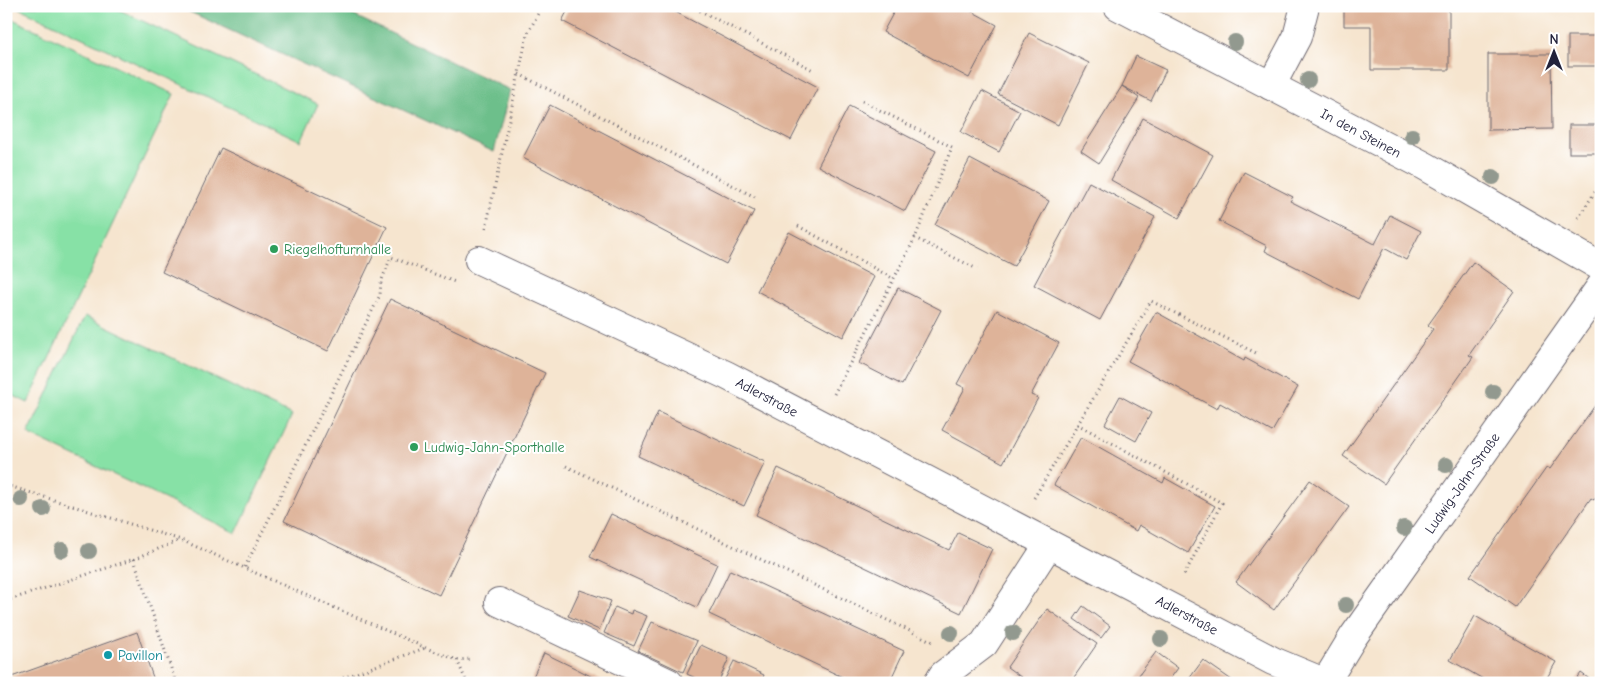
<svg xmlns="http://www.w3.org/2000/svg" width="1607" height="689" font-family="'Comic Neue',sans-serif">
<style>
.green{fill:#87e1a6;stroke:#548270}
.forest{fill:#6dbf8b;stroke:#487063}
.building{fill:#deb399}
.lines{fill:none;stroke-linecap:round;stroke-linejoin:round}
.minor-casing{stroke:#6c666f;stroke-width:30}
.path{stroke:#6c666f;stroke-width:3;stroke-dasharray:1 4;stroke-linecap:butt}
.minor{stroke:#fff;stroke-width:28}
.tree{fill:#92998f}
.leisure-dot{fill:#2e9e5b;stroke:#fff;stroke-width:2}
.culture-dot{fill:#0f9aa8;stroke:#fff;stroke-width:2}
.labels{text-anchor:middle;stroke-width:4;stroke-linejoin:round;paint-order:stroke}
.street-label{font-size:14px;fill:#22223b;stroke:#fff}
.leisure-label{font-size:14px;fill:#27864d;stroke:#fff;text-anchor:start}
.culture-label{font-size:14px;fill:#0d838f;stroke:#fff;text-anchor:start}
</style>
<rect width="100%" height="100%" fill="#fff"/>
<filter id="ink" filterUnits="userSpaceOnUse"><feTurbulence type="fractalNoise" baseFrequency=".02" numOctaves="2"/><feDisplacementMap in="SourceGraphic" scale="10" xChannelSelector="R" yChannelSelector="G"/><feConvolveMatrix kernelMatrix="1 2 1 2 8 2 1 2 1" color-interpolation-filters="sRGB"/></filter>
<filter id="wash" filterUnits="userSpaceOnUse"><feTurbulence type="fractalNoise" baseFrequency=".0096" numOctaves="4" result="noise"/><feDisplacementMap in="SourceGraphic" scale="20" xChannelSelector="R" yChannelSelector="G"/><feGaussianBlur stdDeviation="1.12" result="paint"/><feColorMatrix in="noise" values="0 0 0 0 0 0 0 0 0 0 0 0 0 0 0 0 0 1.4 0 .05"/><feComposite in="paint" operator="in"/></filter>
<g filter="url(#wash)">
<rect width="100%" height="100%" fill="#f6e5cf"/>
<g class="green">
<path d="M15,6H111L318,104L301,141Z"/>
<path d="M6,16L174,94L28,403L6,392Z"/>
<path d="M85,316L292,415L236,533L28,434Z"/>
</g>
<path class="forest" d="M177,6H334L510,90L494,152Z"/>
<g id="blocks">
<g class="building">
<path d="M570,6H664L818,87L791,140L562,21Z"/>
<path d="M897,6H962L997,25L969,78L883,32Z"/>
<path d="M1344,6L1449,7V70H1371V26H1344Z"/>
<path d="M1029,33L1089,63L1058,125L998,94Z"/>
<rect x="1568" y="36" width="33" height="30"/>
<path d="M1488,54H1551L1552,129L1488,130Z"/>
<path d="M1136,56L1166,70L1151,101L1122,86Z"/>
<path d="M1122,86L1139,98L1099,163L1081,151Z"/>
<path d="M982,91L1020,111L999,152L961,132Z"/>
<path d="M550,105L754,211L726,264L523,158Z"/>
<path d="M849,106L936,151L905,211L818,166Z"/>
<path d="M1143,118L1213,155L1179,218L1111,180Z"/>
<rect x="1569" y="125" width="32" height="28"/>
<path d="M221,148L387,227L328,351L162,272Z"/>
<path d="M970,159L1049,201L1014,266L935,225Z"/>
<path d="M1244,172L1293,197L1290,201L1375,244L1390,215L1421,231L1406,260L1384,248L1358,299L1265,251L1267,246L1219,221Z"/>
<path d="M1089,182L1155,217L1100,320L1034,285Z"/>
<path d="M789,232L874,277L843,337L757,291Z"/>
<path d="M1473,262L1514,291L1469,355L1473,357L1384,484L1343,456L1433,329L1428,325Z"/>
<path d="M898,288L941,310L902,385L859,363Z"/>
<path d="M390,299L545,373L439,595L284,521Z"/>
<path d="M997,310L1059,343L1031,395L1038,398L1003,463L942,430L965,388L957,384Z"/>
<path d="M1156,312L1244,361L1245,358L1298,387L1272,432L1220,403L1217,409L1128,361Z"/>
<path d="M1120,396L1151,413L1136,441L1105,424Z"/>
<path d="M1601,397V490L1594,500L1591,498L1515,607L1470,576L1547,467L1550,469Z"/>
<path d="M658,412L765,462L744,506L638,456Z"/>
<path d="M1081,437L1163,483L1165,478L1215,506L1188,553L1139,525L1136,531L1054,485Z"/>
<path d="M778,468L949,550L958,533L992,549L961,613L756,515Z"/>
<path d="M1310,480L1349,507L1274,610L1236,582Z"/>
<path d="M611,514L717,564L697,607L590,557Z"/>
<path d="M730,570L904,651L889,683H855L709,614Z"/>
<path d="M580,590L611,601L599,630L568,616Z"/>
<path d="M1083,606L1110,626L1101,638L1074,619Z"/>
<path d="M615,607L631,614L632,610L647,616L634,646L604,633Z"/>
<path d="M1047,609L1097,644L1070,683H1029L1007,667Z"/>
<path d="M1475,616L1556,662L1544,683H1490L1450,660Z"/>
<path d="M652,622L697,641L683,672L638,651Z"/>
<path d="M137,632L155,683H6V679Z"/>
<path d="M701,645L729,658L718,683H706L687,674Z"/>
<path d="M1156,652L1178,668L1167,683H1133Z"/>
<path d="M544,653L579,670L604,683H530Z"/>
<path d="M1203,660L1236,683H1186Z"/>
<path d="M734,661L764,675L761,683H723Z"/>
<path d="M1581,673L1595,683H1574Z"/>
</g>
</g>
</g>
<g filter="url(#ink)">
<use href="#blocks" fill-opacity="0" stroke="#6c666f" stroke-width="1"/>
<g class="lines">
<defs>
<g id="minor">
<path d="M1118,6L1425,166L1601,267"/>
<path d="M1271,86L1297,37L1305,6"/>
<path d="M479,260L726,375L1273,661L1326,683"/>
<path d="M499,602L669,683"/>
<path d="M938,683L943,675L984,644L1049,544"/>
<path d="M1325,683L1353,637L1601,286"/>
</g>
</defs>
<use href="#minor" class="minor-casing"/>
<g class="path">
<path d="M691,6L813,70"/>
<path d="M519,74L755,197"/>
<path d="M862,101L952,147L915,238"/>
<path d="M1578,218L1601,183"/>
<path d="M798,226L894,279"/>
<path d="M486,228L527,35L542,6"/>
<path d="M834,394L915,238L977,269"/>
<path d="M1077,424L1222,503L1183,577"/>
<path d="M566,466L933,642"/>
<path d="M6,485L181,540L426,648L457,660L471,659"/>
<path d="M1034,498L1151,301L1258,354"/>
<path d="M134,559L176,683"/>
<path d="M245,567L380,295L381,282L391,257L455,282"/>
<path d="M6,601L134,559L180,540"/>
<path d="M457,660L467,683"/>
<path d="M329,683L425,648"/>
</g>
<use href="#minor" class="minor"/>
</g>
<g class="tree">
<circle cx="1235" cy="42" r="8"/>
<circle cx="1308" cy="80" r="8"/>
<circle cx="1412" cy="136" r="8"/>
<circle cx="1493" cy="177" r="8"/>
<circle cx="1493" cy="392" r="8"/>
<circle cx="1446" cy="465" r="8"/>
<circle cx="21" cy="499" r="8"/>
<circle cx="43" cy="509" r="8"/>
<circle cx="1404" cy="528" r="8"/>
<circle cx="62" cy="550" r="8"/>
<circle cx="89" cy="551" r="8"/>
<circle cx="1346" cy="605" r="8"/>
<circle cx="951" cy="633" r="8"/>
<circle cx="1013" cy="633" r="8"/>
<circle cx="1161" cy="639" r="8"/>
</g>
</g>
<g class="leisure-dot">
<circle cx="274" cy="249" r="5"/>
<circle cx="414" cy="447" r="5"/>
</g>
<circle class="culture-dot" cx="108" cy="655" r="5"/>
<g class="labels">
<g class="street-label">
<text transform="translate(1361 133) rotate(28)" y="5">In den Steinen</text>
<text transform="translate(767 397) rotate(28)" y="5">Adlerstraße</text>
<text transform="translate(1462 483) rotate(-55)" y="5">Ludwig-Jahn-Straße</text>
<text transform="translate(1187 615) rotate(28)" y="5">Adlerstraße</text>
</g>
<g class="leisure-label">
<text x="284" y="254">Riegelhofturnhalle</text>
<text x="424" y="452">Ludwig-Jahn-Sporthalle</text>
</g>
<g class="culture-label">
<text x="118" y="660">Pavillon</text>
</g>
</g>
<rect width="1607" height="689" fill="none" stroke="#fff" stroke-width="25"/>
<g transform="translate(1554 52)" stroke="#ffffff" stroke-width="4" paint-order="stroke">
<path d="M0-4L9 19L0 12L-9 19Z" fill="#22223b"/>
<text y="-8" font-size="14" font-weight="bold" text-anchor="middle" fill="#22223b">N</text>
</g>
</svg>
